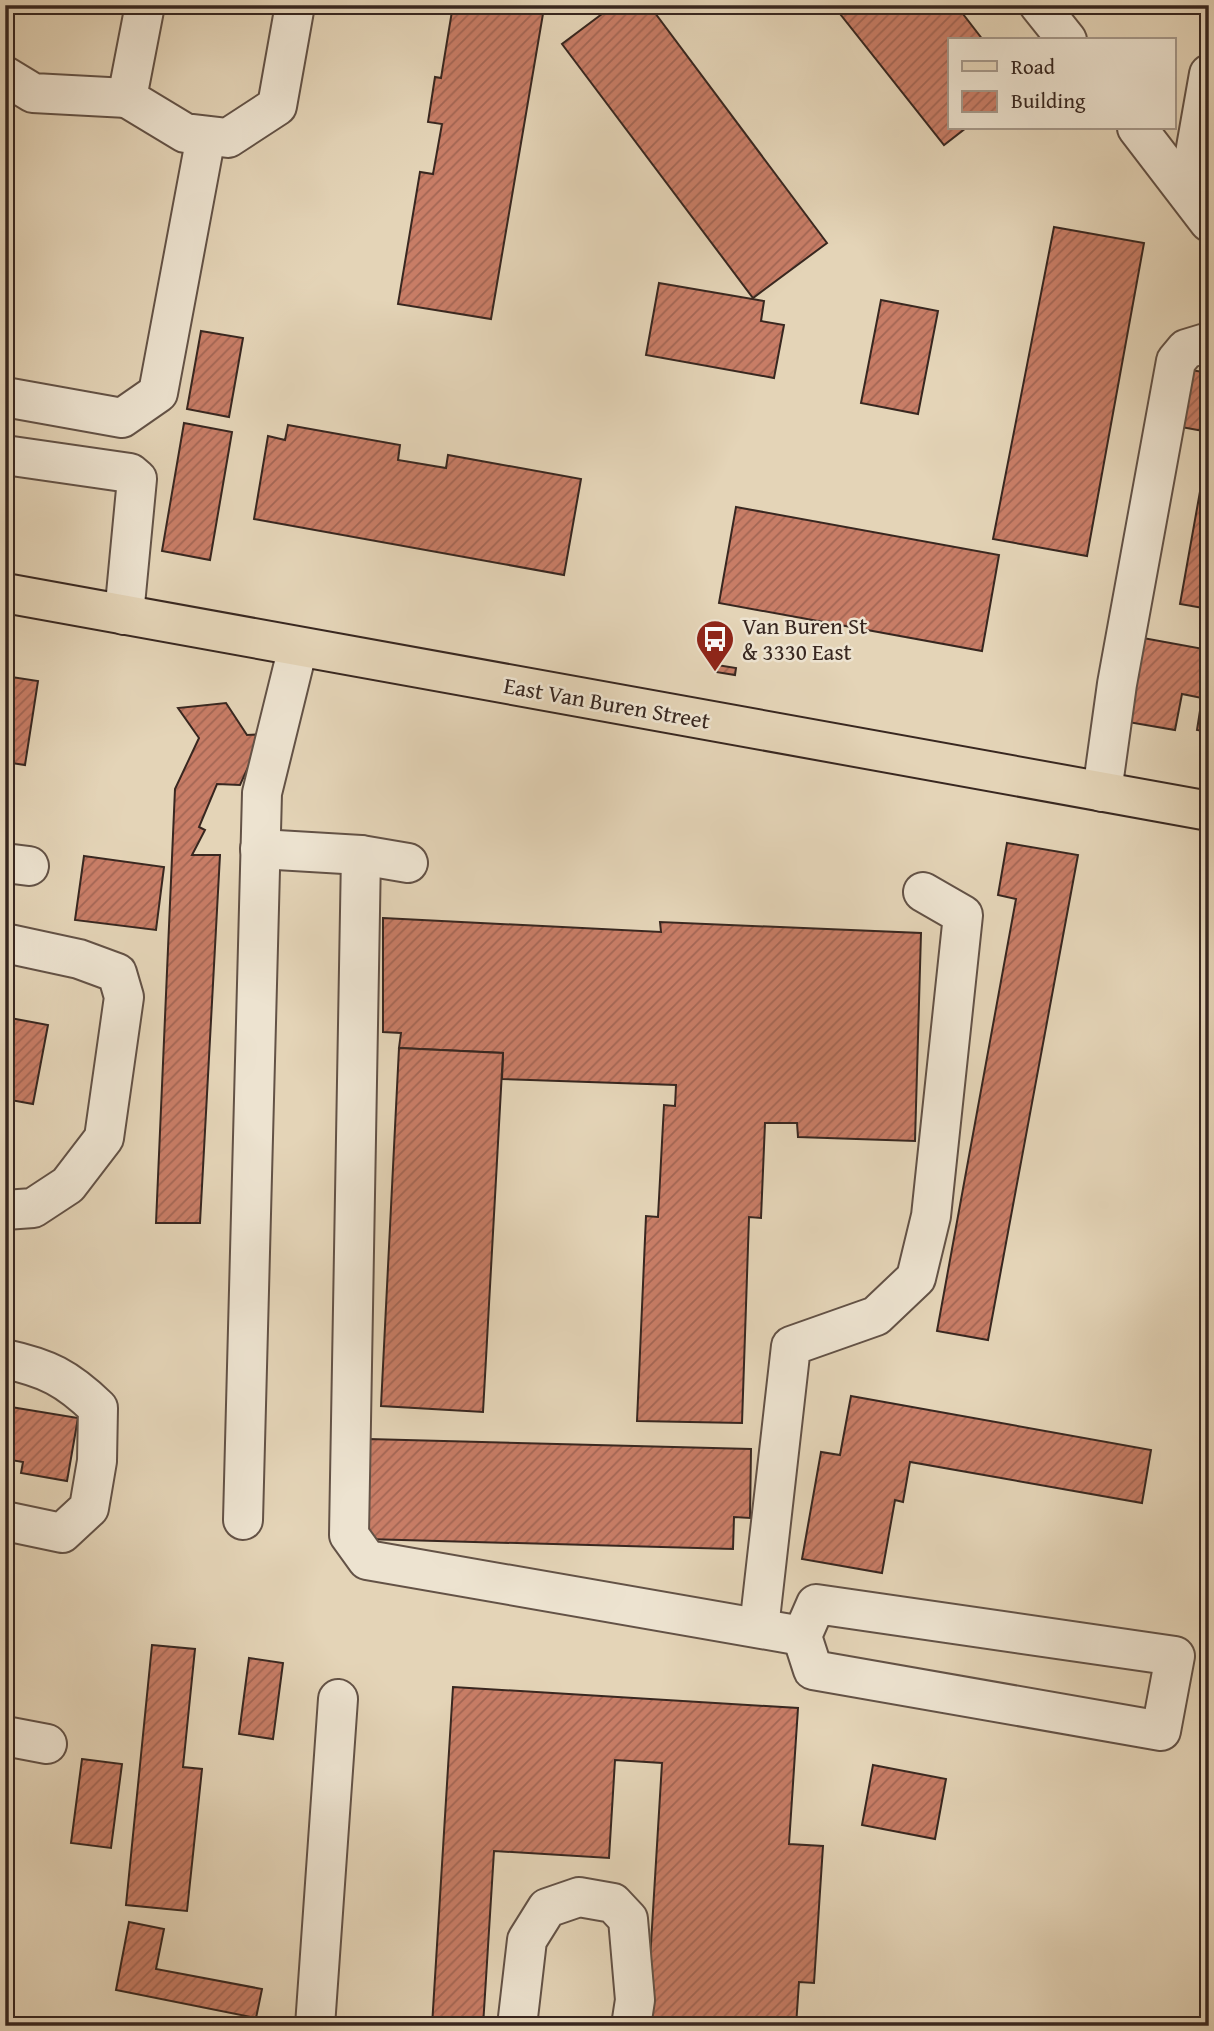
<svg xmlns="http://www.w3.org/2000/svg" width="1214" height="2031" font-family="'Gentium Book Plus',serif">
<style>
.building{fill:url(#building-hatch);stroke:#382720;stroke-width:2}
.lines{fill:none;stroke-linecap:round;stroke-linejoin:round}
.minor-casing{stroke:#635246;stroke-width:42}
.major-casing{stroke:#382720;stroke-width:42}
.minor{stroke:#ede3d0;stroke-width:38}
.major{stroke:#e4d4b7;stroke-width:38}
.labels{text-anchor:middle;stroke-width:5;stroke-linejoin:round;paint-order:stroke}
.poi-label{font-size:23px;fill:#382720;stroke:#ede3d0;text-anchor:start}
.street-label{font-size:23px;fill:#382720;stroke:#ede3d0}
</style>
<defs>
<pattern id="building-hatch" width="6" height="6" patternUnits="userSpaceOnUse" patternTransform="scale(1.75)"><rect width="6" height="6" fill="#c87d66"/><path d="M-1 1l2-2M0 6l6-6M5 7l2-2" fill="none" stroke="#a36654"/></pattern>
</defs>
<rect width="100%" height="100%" fill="#e4d4b7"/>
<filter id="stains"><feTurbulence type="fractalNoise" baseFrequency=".00286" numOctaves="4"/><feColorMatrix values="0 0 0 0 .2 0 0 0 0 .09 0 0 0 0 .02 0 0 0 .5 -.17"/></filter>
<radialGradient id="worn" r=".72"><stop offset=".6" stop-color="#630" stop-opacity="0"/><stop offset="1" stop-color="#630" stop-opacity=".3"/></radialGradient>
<g class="building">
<path d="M453,5L544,8L491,319L398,304L420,172L433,174L442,124L428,122L435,77L441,78Z"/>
<path d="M614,5H649L827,243L753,298L562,44Z"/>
<path d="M833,5H956L983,40H950V128H966L944,145Z"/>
<path d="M1054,227L1144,243L1087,556L993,539Z"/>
<path d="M659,283L764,301L761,321L784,325L774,378L646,355Z"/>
<path d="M881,300L938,311L918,414L861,403Z"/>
<path d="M201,331L243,338L229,417L187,409Z"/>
<path d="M1191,370L1209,373V432L1181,427Z"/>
<path d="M184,423L232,432L210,560L162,551Z"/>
<path d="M288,425L400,445L398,460L446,468L448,455L581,479L564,575L254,519L268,436L285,440Z"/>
<path d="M1209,441V609L1180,604Z"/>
<path d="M736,507L999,555L982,651L719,603Z"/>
<path d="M1143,638L1209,650V732L1197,730L1202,698L1182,694L1175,730L1128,722Z"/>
<path d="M717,665L736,668L735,675L716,672Z"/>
<path d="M5,676L38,681L25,765L5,762Z"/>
<path d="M226,703L247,735L263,734L240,785L217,784L199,827L205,830L192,855H220L200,1223H156L175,789L199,738L178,708Z"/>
<path d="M1007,843L1078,855L988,1340L937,1331L1016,899L998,895Z"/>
<path d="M84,856L164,867L156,930L75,920Z"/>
<path d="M383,918L661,932L660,922L921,933L915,1141L798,1137L797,1123H765L761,1218L749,1217L742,1423L637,1421L646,1216L658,1217L664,1105L675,1106L676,1085L502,1079L503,1053L399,1048L401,1033L383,1032Z"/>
<path d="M5,1017L48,1025L33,1104L5,1099Z"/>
<path d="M399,1048L503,1053L483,1412L381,1406Z"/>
<path d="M851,1396L1151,1450L1142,1503L910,1462L903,1502L895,1500L882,1573L802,1559L821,1452L840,1455Z"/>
<path d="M5,1406L78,1418L67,1481L21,1473L23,1462L5,1459Z"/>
<path d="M368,1439L751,1449L750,1518L734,1517L733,1549L366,1539Z"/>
<path d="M152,1645L195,1649L183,1767L202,1769L187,1911L126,1905Z"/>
<path d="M249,1658L283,1663L273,1739L239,1734Z"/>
<path d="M453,1687L798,1708L789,1844L823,1846L814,1983L799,1982L796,2026H646L662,1763L615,1760L609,1858L494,1851L483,2026H432Z"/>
<path d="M82,1759L122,1764L111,1848L71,1843Z"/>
<path d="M873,1765L946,1779L935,1839L862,1825Z"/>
<path d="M129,1922L164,1929L156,1969L262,1989L256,2018L116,1990Z"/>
</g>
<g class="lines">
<defs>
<g id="minor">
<path d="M145,5L127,98L185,133L228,138L277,106L295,5"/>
<path d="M1039,5L1067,40"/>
<path d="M5,76L33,93L127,98"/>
<path d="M1137,128L1209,222"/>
<path d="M1188,193L1209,74"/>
<path d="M5,397L122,418L158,393L206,136"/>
<path d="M5,455L130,473L137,479L124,615"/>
<path d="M1102,792L1117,684L1176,361L1186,349L1209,342"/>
<path d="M260,849L361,855L408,863"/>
<path d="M361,855L349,1535L367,1560L802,1636"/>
<path d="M5,863L29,866"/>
<path d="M5,943L79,959L117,973L124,997L104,1138L68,1185L33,1208L5,1210"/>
<path d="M5,1359C47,1368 67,1378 98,1408L97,1461L89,1508L62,1533L5,1521"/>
<path d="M243,1520L262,793L298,647"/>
<path d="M816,1604L1175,1656L1161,1731L813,1670L802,1636Z"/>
<path d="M759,1628L791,1346L876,1316L916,1278L931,1216L963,915L923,892"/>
<path d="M5,1736L47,1744"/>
<path d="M315,2026L338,1699"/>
<path d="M517,2026L527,1940L547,1908L579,1897L613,1903L628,1919L635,2000L631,2026"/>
</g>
<path id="major" d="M5,593L1209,811"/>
</defs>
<use href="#minor" class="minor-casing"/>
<use href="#major" class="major-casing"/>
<use href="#minor" class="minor"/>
<use href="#major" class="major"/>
</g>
<defs>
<symbol id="bus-pin" viewBox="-11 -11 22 30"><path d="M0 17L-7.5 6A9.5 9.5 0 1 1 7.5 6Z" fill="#8f2418" stroke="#ede3d0"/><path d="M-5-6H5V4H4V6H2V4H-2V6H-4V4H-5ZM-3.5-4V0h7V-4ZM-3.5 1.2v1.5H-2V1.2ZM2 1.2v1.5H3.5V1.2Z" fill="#fff"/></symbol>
</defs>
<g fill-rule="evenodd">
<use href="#bus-pin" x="693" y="617" width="44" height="60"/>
</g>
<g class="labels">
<g class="poi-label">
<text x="742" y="634">Van Buren St<tspan x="742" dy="26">&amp; 3330 East</tspan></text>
</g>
<g class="street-label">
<text transform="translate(607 703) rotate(10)" y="8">East Van Buren Street</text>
</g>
</g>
<rect width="1214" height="2031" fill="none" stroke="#e4d4b7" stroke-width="28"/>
<rect x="7" y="7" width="1200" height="2017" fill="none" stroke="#382720" stroke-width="3.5"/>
<rect x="14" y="14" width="1186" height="2003" fill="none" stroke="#382720" stroke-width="2"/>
<rect x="948" y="38" width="228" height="91" fill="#ede3d0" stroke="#a5988a" stroke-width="2"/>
<rect x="962" y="61" width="35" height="10" fill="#e4d4b7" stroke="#a5988a" stroke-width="2"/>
<text x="1011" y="74" font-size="21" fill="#382720">Road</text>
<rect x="962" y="91" width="35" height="21" fill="url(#building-hatch)" stroke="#a5988a" stroke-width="2"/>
<text x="1011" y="108" font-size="21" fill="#382720">Building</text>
<rect width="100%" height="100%" filter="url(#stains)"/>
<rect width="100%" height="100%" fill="url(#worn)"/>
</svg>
